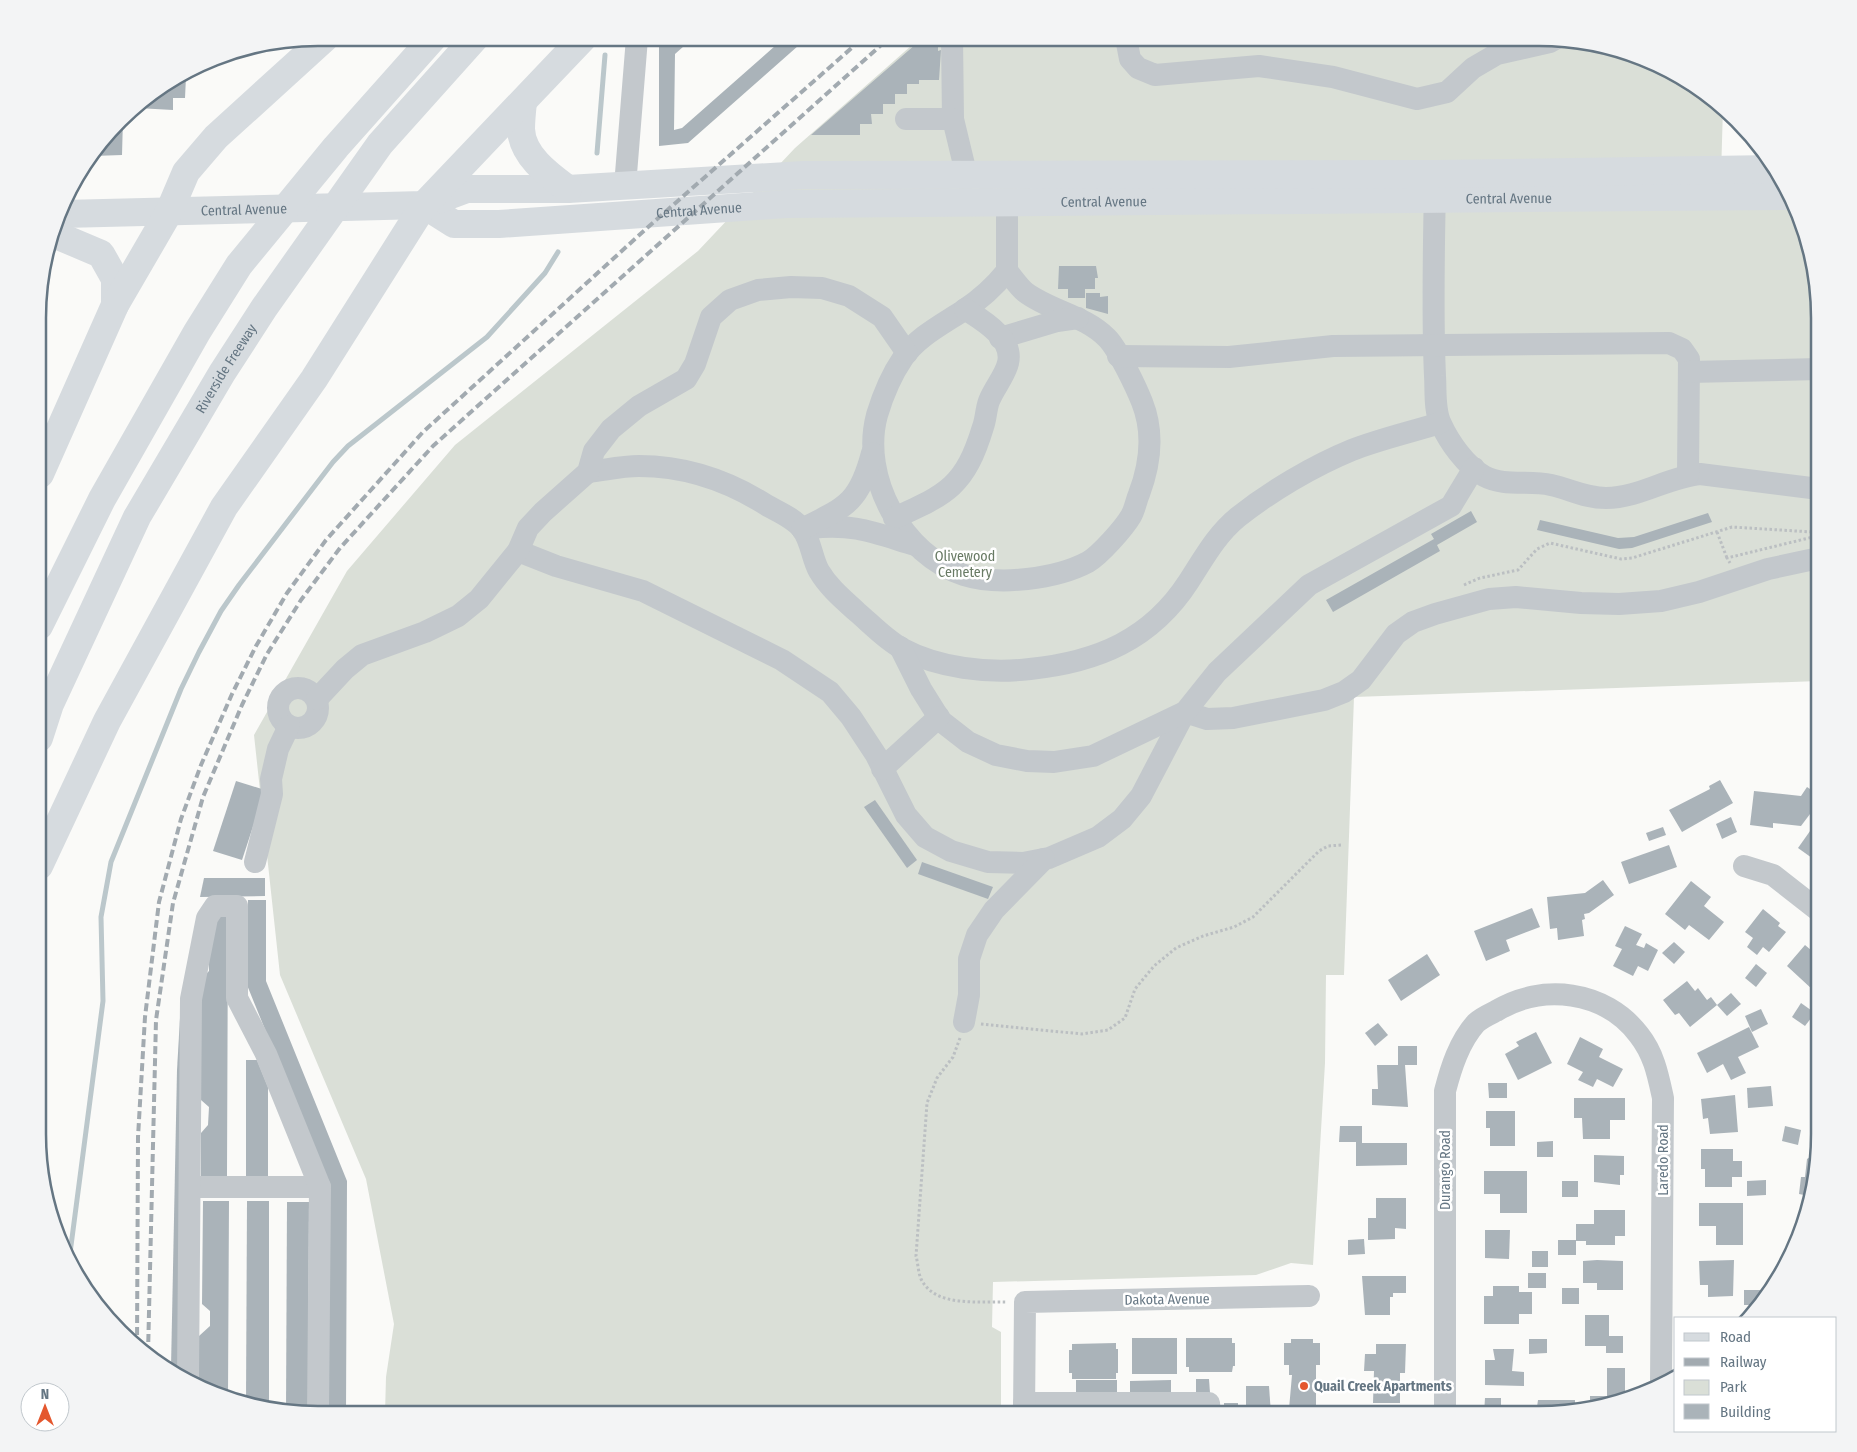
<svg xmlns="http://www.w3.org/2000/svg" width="1857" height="1452" font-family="'Fira Sans Condensed',sans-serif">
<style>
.green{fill:#dadfd7}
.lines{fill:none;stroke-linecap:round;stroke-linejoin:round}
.stream{stroke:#bbc7cb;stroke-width:5}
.building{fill:#aab3b9}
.path{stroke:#bbbfc2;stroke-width:3;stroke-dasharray:2.5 2.5;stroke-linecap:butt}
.minor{stroke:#c3c8cc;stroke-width:22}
.major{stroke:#d6dbdf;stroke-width:28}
.highway{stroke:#d6dbdf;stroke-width:28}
.rail{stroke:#a2aab0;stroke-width:4;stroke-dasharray:8 4;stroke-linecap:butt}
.poi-dot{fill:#e4572e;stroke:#fff;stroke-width:2}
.labels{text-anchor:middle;stroke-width:5;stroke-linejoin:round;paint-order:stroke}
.street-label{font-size:14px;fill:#657683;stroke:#fff}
.park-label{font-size:14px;fill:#687a64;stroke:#fff}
.poi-label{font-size:14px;font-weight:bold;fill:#657683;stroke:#fff;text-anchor:start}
.rim{fill:none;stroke:#657683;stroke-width:2.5}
</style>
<rect width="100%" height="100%" fill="#fafaf8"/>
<path class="green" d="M920,38H1557L1647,59L1723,107L1720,210L1797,209L1819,318V681L1354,697L1344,975H1326L1325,1063L1313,1265L1291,1263L1256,1275L993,1282L992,1327L1001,1332V1414H385L386,1377L394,1324L366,1179L280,975L254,735L347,571L455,445L698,251L795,148Z"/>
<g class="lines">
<g class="stream">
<path d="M597,153L605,55"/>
<path d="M69,1261L103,1001L101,917L111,862L181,689L199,652L221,611L239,585L333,462L348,446L487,337L545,273L558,252"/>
</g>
</g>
<g class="building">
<path d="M669,38H693L675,54L674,130L682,128L784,38H807L688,143L659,146V47Z"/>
<path d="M923,38H938V51L941,50L939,80H919V84H907V94H895V104H883V114H871L872,124H860V135H811Z"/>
<path d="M186,77L185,98H173V110L137,108V105Z"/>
<path d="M123,119L122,155L93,156L101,147Z"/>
<path d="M1059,266H1096L1098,278H1095V289H1085V298H1068V289H1058Z"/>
<path d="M1086,293H1100V297L1108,296V314L1086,308Z"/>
<path d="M1471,511L1477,522L1437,545L1440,551L1333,612L1326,600L1434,539L1431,534Z"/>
<path d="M1708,513L1712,522L1632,548L1619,549L1537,530L1540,520L1618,538L1634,537Z"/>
<path d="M1720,780L1733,803L1682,832L1669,810L1710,789L1709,786Z"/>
<path d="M236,781L265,790L242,860L213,851Z"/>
<path d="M1807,787L1819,795V802L1801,826L1773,823V828L1750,825L1754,791L1801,796Z"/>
<path d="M875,800L917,860L907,868L864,807Z"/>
<path d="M1731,817L1737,832L1722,839L1716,824Z"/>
<path d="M1815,824L1819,827V863L1798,848Z"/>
<path d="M1663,827L1666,835L1649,841L1646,833Z"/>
<path d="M1669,845L1677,867L1629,884L1621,862Z"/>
<path d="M922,862L993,887L988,899L918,874Z"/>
<path d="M204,878H265V896L200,897Z"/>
<path d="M1603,880L1614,895L1589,913L1584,914L1585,919L1582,920L1584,936L1558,940L1557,928L1550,929L1547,897L1585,893Z"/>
<path d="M1691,881L1711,897L1704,906L1724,922L1709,940L1689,925L1685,930L1665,914Z"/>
<path d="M248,900H266V981L347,1181L346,1414H328V1185L247,985Z"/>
<path d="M1532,908L1540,927L1506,940L1510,951L1486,961L1474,931Z"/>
<path d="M1763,909L1780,923L1778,926L1786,932L1769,952L1763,947L1757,955L1747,947L1753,938L1745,932Z"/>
<path d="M216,916H228L227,1176H201V1133L208,1125L209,1107L201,1100V979L209,971V935Z"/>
<path d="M1625,926L1642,934L1636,945L1644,948L1646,943L1658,950L1648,971L1638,966L1633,976L1613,966L1622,949L1615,946Z"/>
<path d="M1674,942L1685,952L1674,964L1662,953Z"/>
<path d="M1805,945L1818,956L1815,960L1819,963V983L1813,990L1787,966Z"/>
<path d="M1427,954L1440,975L1401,1001L1388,980Z"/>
<path d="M1756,964L1767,973L1756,987L1745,978Z"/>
<path d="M1687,981L1695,991L1698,988L1707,1000L1711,997L1717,1005L1690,1027L1679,1013L1675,1015L1663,1000Z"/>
<path d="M1731,993L1741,1004L1727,1016L1717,1005Z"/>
<path d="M1801,1003L1815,1013L1805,1026L1792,1017Z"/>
<path d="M1761,1009L1768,1024L1752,1032L1745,1016Z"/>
<path d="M180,1018V1374L171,1368L177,1070Z"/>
<path d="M1378,1023L1388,1035L1375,1046L1365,1033Z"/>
<path d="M1749,1027L1759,1047L1738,1057L1746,1073L1731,1080L1723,1064L1707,1073L1697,1053Z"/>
<path d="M1536,1032L1552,1063L1518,1080L1505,1054L1519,1046L1516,1042Z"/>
<path d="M1580,1037L1603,1049L1599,1057L1623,1069L1613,1087L1597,1079L1593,1087L1578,1080L1583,1072L1567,1064Z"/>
<path d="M1398,1046H1417V1065H1405L1408,1107L1372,1105V1089H1378L1377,1065H1398Z"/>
<path d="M246,1060H257L268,1087V1177H246Z"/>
<path d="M1488,1083H1507V1098H1489Z"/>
<path d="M1771,1086L1773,1106L1748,1108L1747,1088Z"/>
<path d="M1735,1095L1738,1132L1710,1134L1708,1118L1703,1119L1701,1099Z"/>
<path d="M1574,1098H1625V1120H1610V1139H1583L1582,1118H1574Z"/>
<path d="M1817,1105L1819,1106V1135L1815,1134L1818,1123L1813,1122Z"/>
<path d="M1486,1111H1515V1146H1490V1128H1486Z"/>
<path d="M1340,1126H1362V1143H1407V1165L1356,1166V1142H1339Z"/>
<path d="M1785,1126L1801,1130L1798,1145L1782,1141Z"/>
<path d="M1553,1141V1157H1537V1142Z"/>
<path d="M1701,1149H1733V1161H1742V1177H1732V1187H1705V1169H1701Z"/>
<path d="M1594,1155L1624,1156V1175H1620V1185L1594,1182Z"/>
<path d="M1810,1157L1818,1158L1809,1196L1799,1194L1801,1177H1805L1807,1159Z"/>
<path d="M1484,1171H1527V1213H1500V1194H1484Z"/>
<path d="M1766,1180V1195L1747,1196V1181Z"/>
<rect x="1562" y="1181" width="16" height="16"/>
<path d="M1376,1198H1406V1229L1395,1228V1239L1368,1240V1218H1376Z"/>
<path d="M203,1201H229L228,1397L210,1393L199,1386V1336L210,1326V1311L202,1304Z"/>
<path d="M247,1201H269V1407L246,1401Z"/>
<path d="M287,1202H309L308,1414L286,1411Z"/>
<path d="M1699,1203H1743V1245H1716V1226H1699Z"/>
<path d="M1594,1210H1625V1236H1615V1245H1586V1241H1576V1224H1594Z"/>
<path d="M1485,1230H1510L1509,1259L1485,1258Z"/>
<path d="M1364,1239L1365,1254L1348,1255V1240Z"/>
<rect x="1558" y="1240" width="18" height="15"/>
<rect x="1532" y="1251" width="16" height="16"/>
<path d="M1597,1260L1623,1261V1290H1597V1283H1583V1261Z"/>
<path d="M1734,1260L1733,1296L1708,1297V1285H1700L1699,1261Z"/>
<rect x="1528" y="1273" width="18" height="15"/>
<path d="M1362,1276H1406V1293H1393V1297H1390V1315H1365Z"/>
<path d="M1493,1286H1519V1292H1532V1314H1519V1324H1484V1296H1493Z"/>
<rect x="1562" y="1288" width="17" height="16"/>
<path d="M1744,1290H1762V1299L1758,1305H1744Z"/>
<path d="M1585,1315H1609V1336H1623V1353H1606V1346H1585Z"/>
<rect x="1132" y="1338" width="45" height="36"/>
<path d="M1186,1338H1232V1343H1235V1366H1233L1232,1372H1189V1367H1186Z"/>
<path d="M1291,1339H1313V1343H1320V1365H1316V1408H1319V1414H1297V1409H1289L1292,1375H1289V1365H1284V1343H1291Z"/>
<path d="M1529,1339H1547V1353L1529,1354Z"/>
<path d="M1116,1343V1349H1118V1373H1116V1379H1072V1373H1069V1350H1072V1344Z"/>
<path d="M1376,1344H1406L1405,1373H1400V1403H1373L1374,1371H1364L1365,1354H1376Z"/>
<path d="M1493,1349H1514L1512,1371L1524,1372V1386L1485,1385V1360H1495Z"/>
<path d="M1607,1368H1625V1397L1590,1404V1396H1607Z"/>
<path d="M1196,1379H1209L1210,1393H1196Z"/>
<rect x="1076" y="1380" width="41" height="14"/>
<path d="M1171,1380V1395H1130V1381Z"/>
<path d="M1246,1386H1269L1271,1414H1246Z"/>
<path d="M1485,1398H1501V1413L1503,1414H1484Z"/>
<path d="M1538,1400H1575V1407L1536,1414Z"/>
<rect x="1224" y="1403" width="14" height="11"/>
</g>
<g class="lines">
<g class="path">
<path d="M1717,532L1727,558"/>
<path d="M1464,585L1480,578L1518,570L1537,549L1550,543L1621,559L1632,558L1732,527L1812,532L1813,537L1727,558L1730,563"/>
<path d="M981,1024L1082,1034L1108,1030L1125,1018L1135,989L1154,966L1176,948L1203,936L1234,927L1253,917L1319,851L1328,846L1342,845"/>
<path d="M960,1038L953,1057L937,1078L927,1103L916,1256C918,1263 918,1272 921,1279C935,1308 980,1301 1007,1302"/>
</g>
<g class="minor">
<path d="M952,38L953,119"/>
<path d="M1126,38L1130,59L1138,68L1155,75L1259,66L1333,77L1417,99L1447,92L1473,68L1497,54L1550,42L1557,38"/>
<path d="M906,119H953L966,173"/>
<path d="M1435,182C1434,247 1432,311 1435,376C1436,390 1434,411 1441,424C1449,442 1466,466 1484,476C1504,487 1529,480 1551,485C1570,489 1585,498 1606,498C1639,498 1668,477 1700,474L1819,489"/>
<path d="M625,186L637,38"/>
<path d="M1007,202V271C994,287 981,299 964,310C943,324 917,337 903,358C892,374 883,395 877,415C860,478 903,555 964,575C999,586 1056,579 1088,562C1100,555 1124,528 1131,516C1135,509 1136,501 1139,494C1150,465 1154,432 1142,402C1136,387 1118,349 1107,338C1084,315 1050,311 1025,292C1018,286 1013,278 1007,271"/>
<path d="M1000,338L1057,321L1078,318"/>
<path d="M1118,356L1229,357L1333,346L1669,343L1682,349L1689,359L1688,475"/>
<path d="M1689,372L1819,369"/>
<path d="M588,472C605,470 622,466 639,466C686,466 729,481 768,506C779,512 795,519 802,529C811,540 812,559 819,571C829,588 844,600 857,612C871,624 885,639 901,648C938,668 988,674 1030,669C1097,662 1151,640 1189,581C1204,558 1216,535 1238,517C1271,491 1313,466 1352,450C1380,439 1411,432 1440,423"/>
<path d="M894,518C948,494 965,486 983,427C986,419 986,409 989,401C994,388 1005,376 1008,363C1014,338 982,320 965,309"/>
<path d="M811,528C854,523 875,533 915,545"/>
<path d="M802,529C846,507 859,503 872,453"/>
<path d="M518,551L556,566L643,591L782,660L830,692L851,717L876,755L906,815L925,837L951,851L988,862L1023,863L1049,858L1098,837L1122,819L1141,796L1185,712L1207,719L1233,718L1324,700L1344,692L1361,680L1396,634L1413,622L1435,614L1489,599L1516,597L1581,603L1619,604L1661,601L1699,592L1768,569L1819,558"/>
<path d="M900,647L921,689L941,721L968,742L996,755L1027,761L1054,762L1093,756L1185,712L1217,672L1309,585L1451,506L1474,468"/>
<circle cx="298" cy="708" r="20"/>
<path d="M317,699L345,669L362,655L425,632L458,616L479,599L518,551L528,528L543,512L588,472L594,451L611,429L639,406L686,379L695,364L711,317L730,300L758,290L791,287L822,288L849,296L882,317L907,353"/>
<path d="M882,769L939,717"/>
<path d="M255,862L272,794L271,779L278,749L289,726"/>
<path d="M1744,866L1773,875L1819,911"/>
<path d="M964,1022L969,995V959L977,935L994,910L1044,859"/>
<path d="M190,1187H320"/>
<path d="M188,1379L191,999L207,918L215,906H237V998L266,1054L320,1187L318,1414"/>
<path d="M1024,1403H1209L1210,1414"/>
<path d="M1024,1414L1025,1302L1309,1296"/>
<path d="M1445,1414V1091C1451,1068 1459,1042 1476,1023C1481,1018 1490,1014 1496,1011C1542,983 1605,990 1639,1035C1654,1054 1658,1075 1663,1098L1661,1385"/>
</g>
<g class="major">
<path id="s1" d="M424,205L454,224H499L786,204L1789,196"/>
<path id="s2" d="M63,214L424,205L467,189H568L804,175L1435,174L1774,169"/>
</g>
<g class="highway">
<path d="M523,102C522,111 521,120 521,129C522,156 549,175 568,189"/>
<path d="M56,235L101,254L115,279V305"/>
<path d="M40,474L115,305L169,212L186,172L216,137L325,38"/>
<path d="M39,626L102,499L197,332L239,265L336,147L433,38"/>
<path id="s3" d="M39,738L50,704L137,517L222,373L264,308L380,144L475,38"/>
<path d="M39,866L107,721L224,507L314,379L424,205L583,38"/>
</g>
<g class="rail">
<path d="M137,1347L138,1137L145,1017L159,902L181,819L201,765L232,694L256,646L287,593L326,540L423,432L647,228L863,38"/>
<path d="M148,1354L156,1020L173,903L203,797L242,705L267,654L301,600L340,548L433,446L889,38"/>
</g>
</g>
<circle class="poi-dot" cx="1304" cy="1386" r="5"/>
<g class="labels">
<g class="street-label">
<text dy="5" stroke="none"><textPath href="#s1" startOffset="1091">Central Avenue</textPath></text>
<text dy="5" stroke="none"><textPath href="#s1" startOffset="686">Central Avenue</textPath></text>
<text dy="5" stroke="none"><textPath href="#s2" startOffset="181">Central Avenue</textPath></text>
<text dy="5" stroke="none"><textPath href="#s1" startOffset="281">Central Avenue</textPath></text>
<text dy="5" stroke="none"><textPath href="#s3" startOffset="415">Riverside Freeway</textPath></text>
<text transform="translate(1663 1160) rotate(-90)" y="5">Laredo Road</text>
<text transform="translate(1445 1170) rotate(-90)" y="5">Durango Road</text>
<text transform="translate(1167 1299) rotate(-1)" y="5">Dakota Avenue</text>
</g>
<g class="park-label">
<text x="965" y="561">Olivewood<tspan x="965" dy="16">Cemetery</tspan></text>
</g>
<g class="poi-label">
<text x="1314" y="1391">Quail Creek Apartments</text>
</g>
</g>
<path d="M0 0H1857V1452H0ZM318 46H1539A272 272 0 0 1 1811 318V1134A272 272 0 0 1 1539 1406H318A272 272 0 0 1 46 1134V318A272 272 0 0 1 318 46Z" fill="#f3f4f5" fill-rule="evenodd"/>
<path class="rim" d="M318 46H1539A272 272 0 0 1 1811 318V1134A272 272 0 0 1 1539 1406H318A272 272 0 0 1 46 1134V318A272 272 0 0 1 318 46Z"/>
<rect x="1674" y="1317" width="162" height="115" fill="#ffffff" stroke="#c1c8cd"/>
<rect x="1684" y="1333" width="25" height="8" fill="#d6dbdf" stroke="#c1c8cd"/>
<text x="1720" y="1342" font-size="15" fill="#657683">Road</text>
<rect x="1684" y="1358" width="25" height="8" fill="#a2aab0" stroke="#c1c8cd"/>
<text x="1720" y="1367" font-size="15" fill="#657683">Railway</text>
<rect x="1684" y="1380" width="25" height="15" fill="#dadfd7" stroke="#c1c8cd"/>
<text x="1720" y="1392" font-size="15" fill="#657683">Park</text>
<rect x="1684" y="1404" width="25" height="15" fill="#aab3b9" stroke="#c1c8cd"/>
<text x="1720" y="1417" font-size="15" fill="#657683">Building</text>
<g transform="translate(45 1407)"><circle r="24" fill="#ffffff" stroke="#c1c8cd"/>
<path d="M0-4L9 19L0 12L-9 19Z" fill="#e4572e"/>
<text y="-8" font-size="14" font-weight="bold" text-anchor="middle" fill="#657683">N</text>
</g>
</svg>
